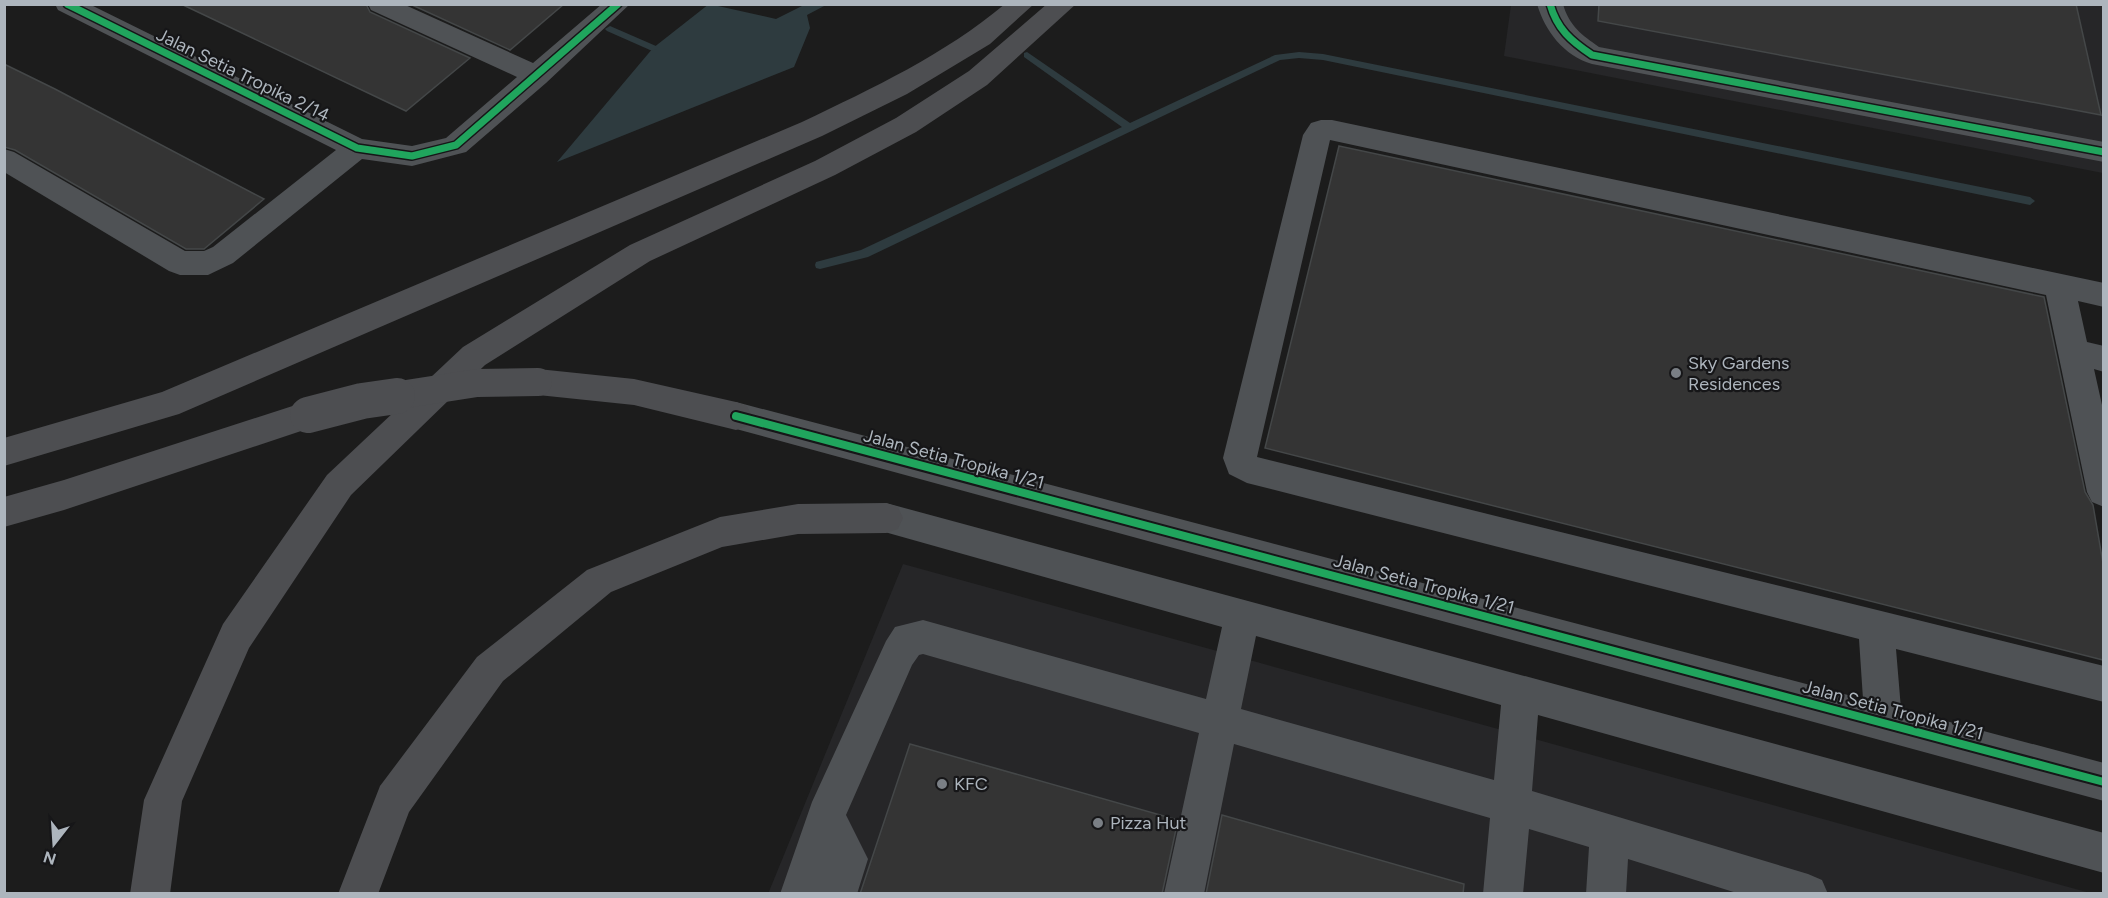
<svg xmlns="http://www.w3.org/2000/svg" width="2108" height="898" font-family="Figtree,sans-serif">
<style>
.built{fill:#262628}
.water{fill:#2e3b3f}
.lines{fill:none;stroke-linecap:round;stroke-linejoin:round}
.stream{fill:#2e3b3f;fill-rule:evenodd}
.building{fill:#343434;stroke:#444748;stroke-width:1.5}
.minor{fill:#4f5255;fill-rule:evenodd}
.highway{fill:#4d4e51;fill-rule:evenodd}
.highway-bridge-far1{stroke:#4d4e51;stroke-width:28}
.highway-bridge{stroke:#4d4e51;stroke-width:36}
.cycleway-far1-casing{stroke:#161618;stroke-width:10}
.cycleway-casing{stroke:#161618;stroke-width:12}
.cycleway-far1{stroke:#20a55d;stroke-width:7}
.cycleway{stroke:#20a55d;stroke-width:8}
.poi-dot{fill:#7a7f85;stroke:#161618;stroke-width:2}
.labels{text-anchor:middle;stroke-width:4.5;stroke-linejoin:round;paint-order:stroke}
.street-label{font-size:18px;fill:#adb5bd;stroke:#161618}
.poi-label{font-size:18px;fill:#adb5bd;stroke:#161618;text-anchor:start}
</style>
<rect width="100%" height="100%" fill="#1c1c1c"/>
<g class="built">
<path d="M1511,5H2103V173L1504,56Z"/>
<path d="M903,564L2090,893L768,894Z"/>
</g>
<path class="water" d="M709,4L776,19L804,5H826L807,15L810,28L794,67L557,162L653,48Z"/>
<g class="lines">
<g class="stream">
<path d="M610,26L656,46L658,48L653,51L650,50L607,31L605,29Z"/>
<path d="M1027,52L1130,123L1275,55L1299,52L1323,54L2030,197L2035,201L2030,205L1323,60L1299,58L1280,60L868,257L820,269L816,268L815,265L816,262L861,250L1122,127L1024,57V53Z"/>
</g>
</g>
<g class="building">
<path d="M181,4H366L370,12L470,58L406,111Z"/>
<path d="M410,4H564L510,50Z"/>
<path d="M1599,4H2076L2101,115L1598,21Z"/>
<path d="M4,64L55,89L264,199L204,249H186L15,150L4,147Z"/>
<path d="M1339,146L2044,297L2085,492L2093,505L2103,563V660L1265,448Z"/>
<path d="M910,744L1178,820L1162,894H860Z"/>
<path d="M1222,815L1464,884L1463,894H1206Z"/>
</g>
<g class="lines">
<g class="minor">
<path d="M55,4H89L362,139L412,146L446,138L517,77L371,10L368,4H403L533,63L602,4H630L546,83L466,152L412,166L362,159L233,263L208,275H180L169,271L4,172V149L14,152L185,251H204L213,247L336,150L58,10Z"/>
<path d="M1537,4H1563C1569,26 1582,35 1599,47L2104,142V162L1592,64C1564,56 1545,31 1537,4Z"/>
<path d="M1321,120H1332L2104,283V307L2078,301L2087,342L2104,346V372L2094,369L2104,414V507L2092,502L2087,492L2046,295L1330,140L1257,457L2104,666V702L1896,649L1901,709L2104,763V801L725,426L720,416L725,406L736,402L1863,699L1859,639L1247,483L1229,474L1223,458L1303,135L1311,123Z"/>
<path d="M886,503L2104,833V873L1538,715L1532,791L1808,874L1822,880L1828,894H1740L1628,859L1626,894H1586L1589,847L1529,829L1523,894H1483L1490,818L1234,744L1204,894H1164L1199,733L923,654L919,655L912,665L846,815L868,859L857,894H780L812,802L886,641L895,627L923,620L1206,699L1222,627L874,529L869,518L874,507ZM1256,636L1501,705L1494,780L1241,709Z"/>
</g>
<g class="highway">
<path d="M1005,4H1034L990,44L907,94L822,136L179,414L4,466V438L162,392L802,122C873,88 944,55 1005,4Z"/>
<path d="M1047,4H1076L987,85L916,132L835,175L650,261L485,365L351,495L249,648L182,801L170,894H130L144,800L223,624L327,475L463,347L630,245L815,161L896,118L969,71Z"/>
<path d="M538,369L634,379L736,402L747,406L752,416L747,426L736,430L634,405L538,395L527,391L522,382L527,373Z"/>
<path d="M308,401L319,405L324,415L319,425L64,510L4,527V497L64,480Z"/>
<path d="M886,503L898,507L903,518L898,529L886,533L798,534L722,547L611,592L503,681L409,812L378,894H338L380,786L477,657L587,570L720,517L798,504Z"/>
</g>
<path class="highway-bridge-far1" d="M387,397L477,383L538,382"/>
<path class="highway-bridge" d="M308,415L362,401L397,396"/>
<defs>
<g id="cycleway-far1">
<path d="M67,4L357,148L412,156L456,145L618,4"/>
<path d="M1550,4C1557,29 1571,41 1592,55L2104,152"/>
</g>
<path id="cycleway" d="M736,416L2104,782"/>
</defs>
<use href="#cycleway-far1" class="cycleway-far1-casing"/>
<use href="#cycleway" class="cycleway-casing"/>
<use href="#cycleway-far1" class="cycleway-far1"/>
<use href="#cycleway" class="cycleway"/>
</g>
<g class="poi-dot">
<circle cx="1676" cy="373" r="6"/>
<circle cx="942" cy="784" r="6"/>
<circle cx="1098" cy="823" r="6"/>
</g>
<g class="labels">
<g class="street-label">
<text transform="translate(243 75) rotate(26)" y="6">Jalan Setia Tropika 2/14</text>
<text transform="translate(954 459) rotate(15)" y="6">Jalan Setia Tropika 1/21</text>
<text transform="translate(1424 584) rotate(15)" y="6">Jalan Setia Tropika 1/21</text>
<text transform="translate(1893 710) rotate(15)" y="6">Jalan Setia Tropika 1/21</text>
</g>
<g class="poi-label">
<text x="1688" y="369">Sky Gardens<tspan x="1688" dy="21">Residences</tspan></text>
<text x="954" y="790">KFC</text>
<text x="1110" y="829">Pizza Hut</text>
</g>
</g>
<rect width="2108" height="898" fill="none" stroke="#adb5bd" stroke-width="12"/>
<g transform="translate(54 844) rotate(197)" stroke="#161618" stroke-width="4.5" paint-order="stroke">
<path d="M0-4.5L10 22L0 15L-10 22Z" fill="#adb5bd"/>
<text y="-9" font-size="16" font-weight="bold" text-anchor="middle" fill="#adb5bd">N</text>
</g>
</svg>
